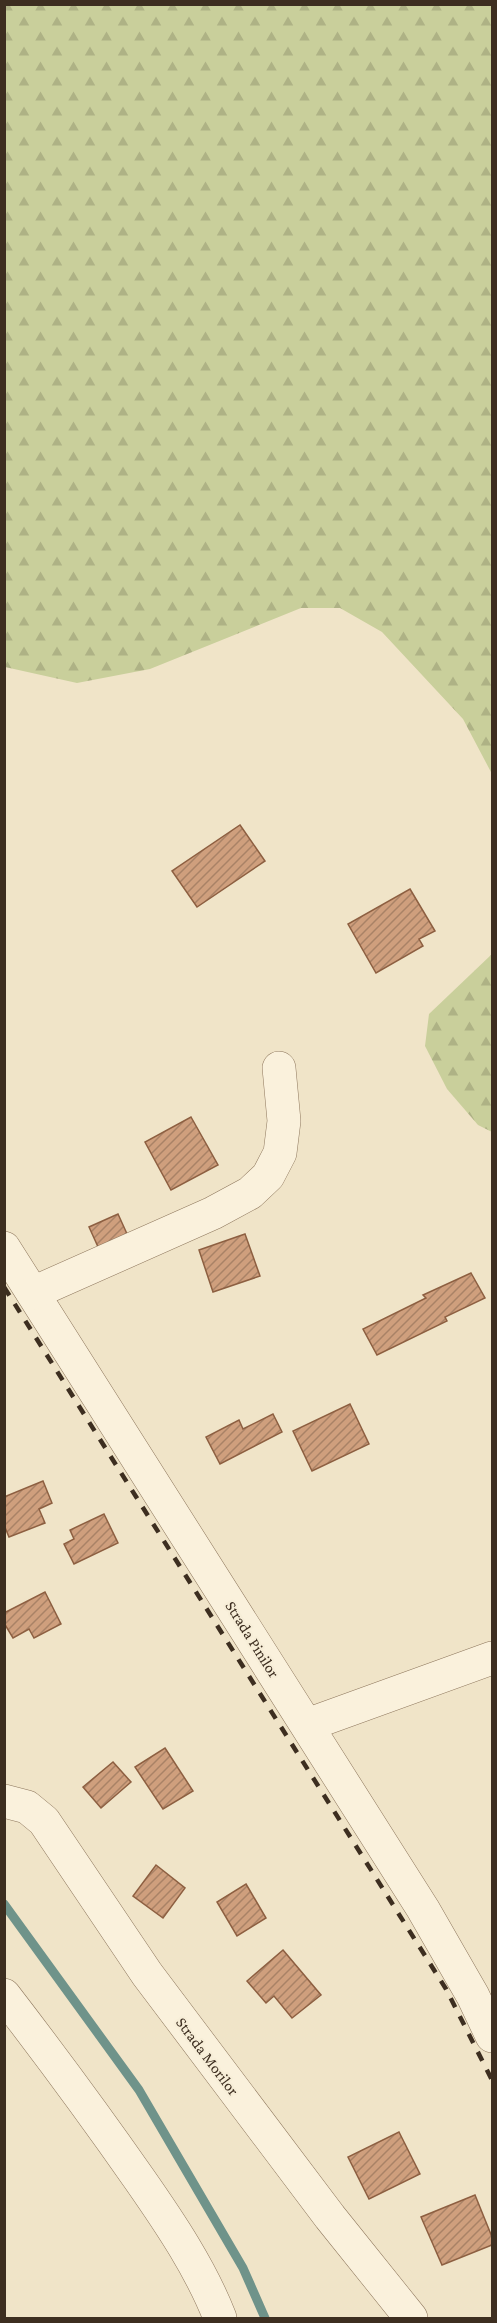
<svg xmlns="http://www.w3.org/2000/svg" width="497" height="2323" font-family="'Crimson Pro',serif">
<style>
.forest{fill:url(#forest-firs)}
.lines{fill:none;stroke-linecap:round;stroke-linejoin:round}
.stream{stroke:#6f938a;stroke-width:9}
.building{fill:url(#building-hatch);stroke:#8d5f41;stroke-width:1.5}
.minor-casing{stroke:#8d765c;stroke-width:34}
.minor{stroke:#faf1dc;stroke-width:33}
.rail{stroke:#3d2e20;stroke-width:4.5;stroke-dasharray:10 10;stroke-linecap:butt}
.labels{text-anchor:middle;stroke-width:4.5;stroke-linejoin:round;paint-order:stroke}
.street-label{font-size:16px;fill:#3d2e20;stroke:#f7eed8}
</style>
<defs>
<pattern id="forest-firs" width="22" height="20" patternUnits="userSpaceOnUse" patternTransform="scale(1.5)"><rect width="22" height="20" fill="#c9cf9b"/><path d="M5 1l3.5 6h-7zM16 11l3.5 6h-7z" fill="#aeb285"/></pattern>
<pattern id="building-hatch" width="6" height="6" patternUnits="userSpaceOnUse" patternTransform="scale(1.5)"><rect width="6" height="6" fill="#cf9f7d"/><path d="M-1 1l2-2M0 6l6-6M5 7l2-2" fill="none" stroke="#a98266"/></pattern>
</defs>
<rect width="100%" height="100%" fill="#f0e4c8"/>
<g class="forest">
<path d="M5,4L492,5V774L463,719L382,632L340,608H301L150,669L77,683L5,667Z"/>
<path d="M492,954V1132L478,1125L447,1089L425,1046L429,1014Z"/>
</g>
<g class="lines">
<path class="stream" d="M4,1904L139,2090L243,2268L265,2318"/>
</g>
<g class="building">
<path d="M240,825L265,861L197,907L172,871Z"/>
<path d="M410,889L435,931L419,939L423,946L376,973L348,924Z"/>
<path d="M191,1117L218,1165L171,1190L145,1142Z"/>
<path d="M118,1214L128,1236L99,1249L89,1227Z"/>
<path d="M245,1234L260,1276L213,1292L199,1250Z"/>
<path d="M471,1273L485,1298L445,1317L447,1321L377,1355L363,1329L426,1298L423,1295Z"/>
<path d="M350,1404L369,1444L312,1471L293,1431Z"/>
<path d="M273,1414L282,1432L220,1464L206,1437L239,1420L243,1429Z"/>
<path d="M43,1481L52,1503L39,1509L45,1523L9,1537L4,1525V1497Z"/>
<path d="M104,1514L118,1543L74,1564L64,1544L74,1539L70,1530Z"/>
<path d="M45,1592L61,1624L34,1638L29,1629L13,1638L4,1623V1613Z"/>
<path d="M165,1748L193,1791L163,1809L135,1767Z"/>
<path d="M113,1762L131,1782L101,1808L83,1787Z"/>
<path d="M156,1865L185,1888L163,1918L133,1896Z"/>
<path d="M246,1884L266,1918L237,1936L217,1902Z"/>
<path d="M283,1950L321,1995L292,2018L274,1996L266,2003L247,1981Z"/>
<path d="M399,2132L420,2174L369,2199L348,2157Z"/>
<path d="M475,2195L492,2237V2245L442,2265L421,2217Z"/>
</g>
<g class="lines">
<defs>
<g id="minor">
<path d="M4,1248L423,1909L473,1996L492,2036"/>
<path d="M33,1293L213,1213L250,1193L268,1176L280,1153L284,1121L279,1068"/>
<path d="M307,1725L492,1658"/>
<path d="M4,1801L27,1807L44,1821L147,1974L330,2217L411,2318"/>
<path d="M4,1995C51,2056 96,2117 140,2180C170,2223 201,2269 220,2318"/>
</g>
</defs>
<use href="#minor" class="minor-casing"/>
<use href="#minor" class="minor"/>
<path class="rail" d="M4,1287L446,1989L492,2080"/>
</g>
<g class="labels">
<g class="street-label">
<text transform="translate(253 1639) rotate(58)" y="6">Strada Pinilor</text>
<text transform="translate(208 2056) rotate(53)" y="6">Strada Morilor</text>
</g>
</g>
<rect width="497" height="2323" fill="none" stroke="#3d2e20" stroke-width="12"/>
</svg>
